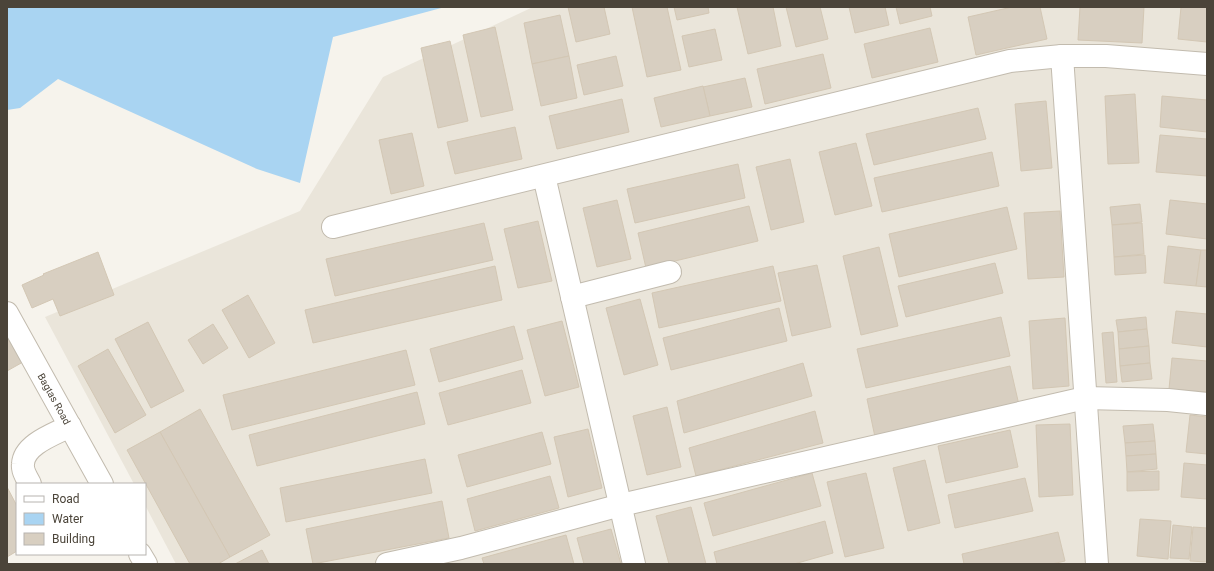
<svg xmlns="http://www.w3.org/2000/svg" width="1214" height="571" font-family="Roboto,sans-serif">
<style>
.residential{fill:#eae5da}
.water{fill:#a9d4f2}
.building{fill:#d8cfc1;stroke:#d3c7b4}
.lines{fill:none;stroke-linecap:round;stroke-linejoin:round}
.minor-casing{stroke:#c2bbae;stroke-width:24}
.minor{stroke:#fff;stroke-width:22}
.labels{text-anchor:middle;stroke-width:4;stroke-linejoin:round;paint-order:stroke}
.street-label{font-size:10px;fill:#4b4439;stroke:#fff}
</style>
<rect width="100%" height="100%" fill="#f6f3ec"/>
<path class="residential" d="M533,7H1207V564H176L145,505V484H134L45,317L300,211L383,77Z"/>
<path class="water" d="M7,7H445L333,37L300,183L257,169L58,79L20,108L7,110Z"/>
<g class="building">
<path d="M568,7H604L610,34L576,42Z"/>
<path d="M632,7H667L681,70L647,77Z"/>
<path d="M674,7H708L709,13L677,20Z"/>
<path d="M737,7H773L781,46L748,54Z"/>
<path d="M786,7H820L828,39L796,47Z"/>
<path d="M849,7H885L889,25L855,33Z"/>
<path d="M896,7H930L932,16L900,24Z"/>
<path d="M1012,7H1040L1047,39L976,55L968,17Z"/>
<path d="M1080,7H1144L1142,43L1078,40Z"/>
<path d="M1181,7H1207V42L1178,39Z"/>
<path d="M560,15L569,56L532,64L524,23Z"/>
<path d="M495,27L513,110L481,117L463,35Z"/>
<path d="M930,28L938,62L872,78L864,44Z"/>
<path d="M715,29L722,60L689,67L682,36Z"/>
<path d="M450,41L468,121L438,128L421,48Z"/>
<path d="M823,54L831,88L765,104L757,69Z"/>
<path d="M569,56L577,98L541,106L532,64Z"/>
<path d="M616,56L623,86L584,95L577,65Z"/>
<path d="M745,78L752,107L710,116L703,87Z"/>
<path d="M703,86L710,116L661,127L654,98Z"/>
<path d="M1135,94L1139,163L1108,164L1105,96Z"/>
<path d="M1162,96L1207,100V132L1160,127Z"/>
<path d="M622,99L629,132L557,149L549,116Z"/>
<path d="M1046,101L1052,168L1021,171L1015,104Z"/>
<path d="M978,108L986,139L874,165L866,134Z"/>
<path d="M515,127L522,159L455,174L447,142Z"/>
<path d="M412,133L424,186L391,194L379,140Z"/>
<path d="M1160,135L1207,139V176L1156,172Z"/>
<path d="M856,143L872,206L835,215L819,152Z"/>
<path d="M992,152L999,186L882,212L874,178Z"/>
<path d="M790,159L804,222L771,230L756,167Z"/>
<path d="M738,164L745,198L635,223L627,189Z"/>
<path d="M617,200L631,259L597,267L583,208Z"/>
<path d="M1170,200L1207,204V239L1166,234Z"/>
<path d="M1140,204L1142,222L1112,225L1110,207Z"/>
<path d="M749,206L758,241L646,268L638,233Z"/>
<path d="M1007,207L1017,249L899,277L889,234Z"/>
<path d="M1060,211L1064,277L1028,279L1024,213Z"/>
<path d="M538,221L552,281L518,288L504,229Z"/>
<path d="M484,223L493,260L335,296L326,259Z"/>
<path d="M1142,223L1144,254L1114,257L1112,225Z"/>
<path d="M1168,246L1201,250L1196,286L1164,283Z"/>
<path d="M879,247L898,326L861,335L843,256Z"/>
<path d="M1201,250H1207V287L1196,286Z"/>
<path d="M98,252L114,295L60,316L53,299L32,308L22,285L44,275L43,274Z"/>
<path d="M1145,255L1146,273L1115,275L1114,257Z"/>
<path d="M995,263L1003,293L906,317L898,286Z"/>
<path d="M817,265L831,327L792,336L778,273Z"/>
<path d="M495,266L502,300L313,343L305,310Z"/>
<path d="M773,266L781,301L659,328L652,293Z"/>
<path d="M248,295L275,343L249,358L222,310Z"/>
<path d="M640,299L658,365L624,375L606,308Z"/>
<path d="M779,308L787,341L671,370L663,338Z"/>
<path d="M1176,311L1207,314V347L1172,343Z"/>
<path d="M1001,317L1010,356L866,388L857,349Z"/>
<path d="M1146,317L1147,329L1118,332L1116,320Z"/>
<path d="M1065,318L1069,386L1033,389L1029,321Z"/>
<path d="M562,321L579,387L545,396L527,330Z"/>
<path d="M148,322L184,391L151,408L115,339Z"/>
<path d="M213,324L228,348L203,364L188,340Z"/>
<path d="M514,326L523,359L439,382L430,349Z"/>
<path d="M1147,329L1149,346L1119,349L1118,332Z"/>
<path d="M1113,332L1117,382L1106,383L1102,333Z"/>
<path d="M7,333L23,362L7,371Z"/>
<path d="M1149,346L1150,363L1120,366L1119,349Z"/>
<path d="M108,349L146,415L115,433L78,366Z"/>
<path d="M406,350L415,385L232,430L223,395Z"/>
<path d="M1172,358L1207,361V392L1169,389Z"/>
<path d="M803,363L812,396L684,433L677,401Z"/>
<path d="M1150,363L1152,379L1122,382L1120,366Z"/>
<path d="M1010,366L1019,405L875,437L867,399Z"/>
<path d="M522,370L531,403L448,425L439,393Z"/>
<path d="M417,392L425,424L257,466L249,435Z"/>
<path d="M667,407L681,467L647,475L633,416Z"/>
<path d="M200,409L270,535L230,557L160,432Z"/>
<path d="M815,411L823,443L696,476L689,448Z"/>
<path d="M1190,415L1207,417V454L1186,452Z"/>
<path d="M1070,424L1073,495L1039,497L1036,425Z"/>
<path d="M1153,424L1155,441L1125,443L1123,426Z"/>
<path d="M588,429L602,488L568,497L554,437Z"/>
<path d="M1010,430L1018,467L946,483L938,446Z"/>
<path d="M160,432L230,557L218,564H190L127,450Z"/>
<path d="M542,432L551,464L467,487L458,455Z"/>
<path d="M1155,441L1156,454L1126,456L1125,443Z"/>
<path d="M1156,454L1157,469L1127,472L1126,456Z"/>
<path d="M425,459L432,493L286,522L280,488Z"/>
<path d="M925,460L940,523L908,531L893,468Z"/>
<path d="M1184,463L1207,465V499L1181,497Z"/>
<path d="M1159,471V490L1127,491V472Z"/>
<path d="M812,473L821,506L713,536L704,503Z"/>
<path d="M866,473L884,548L845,557L827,482Z"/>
<path d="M550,476L559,508L475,531L467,499Z"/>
<path d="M1025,478L1033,511L955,528L948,495Z"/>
<path d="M7,487L17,506V551L7,557Z"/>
<path d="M442,501L449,538L313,564L306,529Z"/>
<path d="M691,507L706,564H669L656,516Z"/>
<path d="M1140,519L1171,521L1168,559L1137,556Z"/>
<path d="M825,521L833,553L794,564H717L714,552Z"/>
<path d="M1173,525L1192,527L1189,559L1170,558Z"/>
<path d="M1193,527L1207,528V562L1190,561Z"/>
<path d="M611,529L621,564H584L577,538Z"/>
<path d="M1058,532L1065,561L1052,564H964L962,554Z"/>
<path d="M566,535L574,564H484L482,558Z"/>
<path d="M262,550L269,564H235Z"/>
</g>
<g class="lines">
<defs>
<g id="minor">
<path d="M1062,56L1097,564"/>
<path d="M544,176L634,564"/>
<path d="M333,227L1010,61L1062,56H1106L1207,64"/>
<path d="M572,297L670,272"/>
<path id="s1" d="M7,313L102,484"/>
<path d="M30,484C27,478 22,471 23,464C24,444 55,434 70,426"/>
<path d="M140,554L146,564"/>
<path d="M387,564L461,548L621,505L1085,398L1168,400L1207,404"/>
</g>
</defs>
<use href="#minor" class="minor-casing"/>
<use href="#minor" class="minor"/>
</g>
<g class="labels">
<g class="street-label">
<text dy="4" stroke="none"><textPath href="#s1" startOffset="98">Bagtas Road</textPath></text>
</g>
</g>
<rect width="1214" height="571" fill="none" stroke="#4b4439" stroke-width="16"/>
<rect x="16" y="483" width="130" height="72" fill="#ffffff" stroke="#b7b4b0"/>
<rect x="24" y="496" width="20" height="6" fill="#ffffff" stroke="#b7b4b0"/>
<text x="52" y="503" font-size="12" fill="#4b4439">Road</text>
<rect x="24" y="513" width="20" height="12" fill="#a9d4f2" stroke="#b7b4b0"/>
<text x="52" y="523" font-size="12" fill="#4b4439">Water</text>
<rect x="24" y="533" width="20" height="12" fill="#d8cfc1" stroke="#b7b4b0"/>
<text x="52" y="543" font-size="12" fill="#4b4439">Building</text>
</svg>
